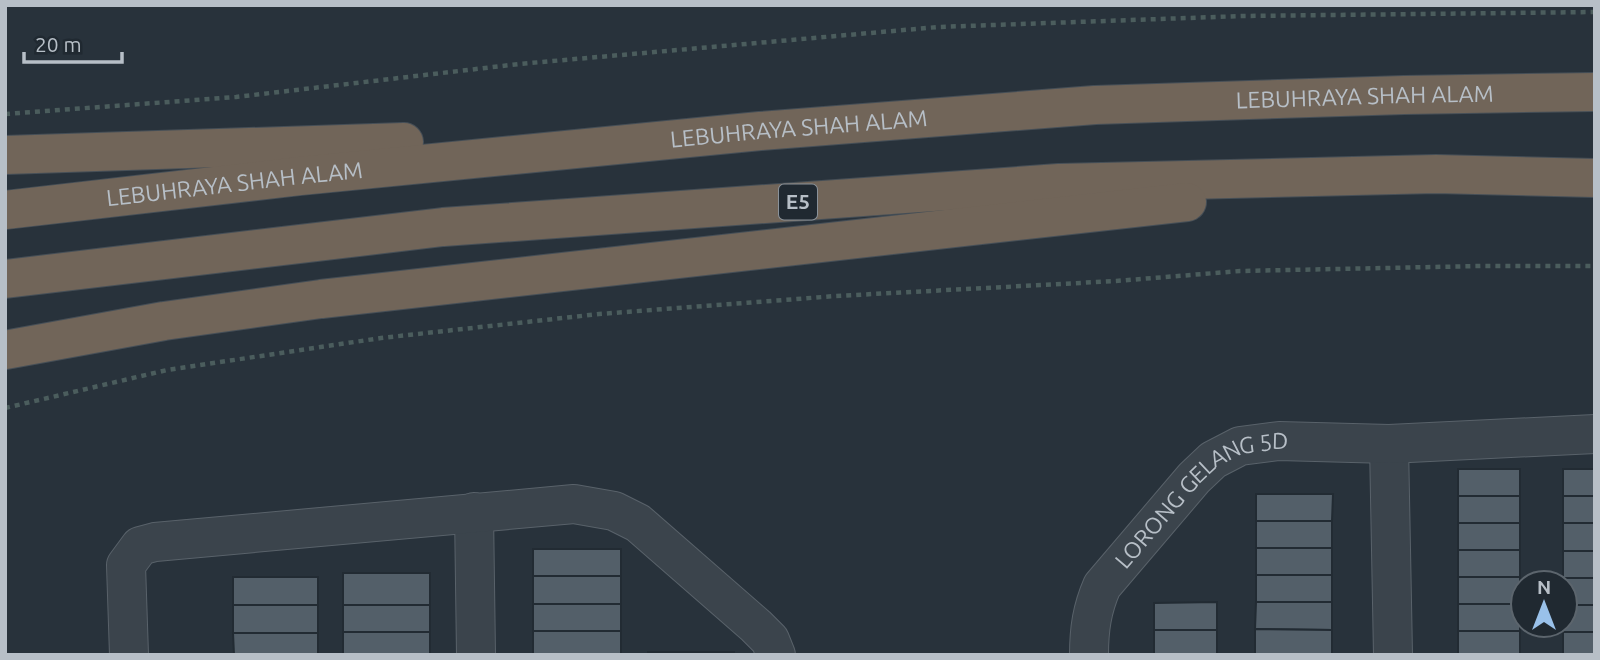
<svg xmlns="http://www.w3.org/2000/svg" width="1600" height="660" font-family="Ubuntu,sans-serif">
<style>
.building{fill:#535f69;stroke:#222b33;stroke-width:2}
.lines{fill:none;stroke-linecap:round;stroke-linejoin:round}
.minor-casing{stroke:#59626a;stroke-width:40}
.highway-casing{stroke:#464f57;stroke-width:40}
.path{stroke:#4b5d5d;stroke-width:4.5;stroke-dasharray:5 5;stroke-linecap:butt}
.minor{stroke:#3b444c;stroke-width:38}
.highway{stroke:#716559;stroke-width:38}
.labels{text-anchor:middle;stroke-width:6;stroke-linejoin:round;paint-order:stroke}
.shield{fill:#202931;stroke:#8a929a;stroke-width:2}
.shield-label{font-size:21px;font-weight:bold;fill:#b7bfc7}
.street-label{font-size:23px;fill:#b7bfc7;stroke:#202931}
</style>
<rect width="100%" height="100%" fill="#28323b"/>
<g class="building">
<rect x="1458" y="469" width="62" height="27"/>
<rect x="1563" y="469" width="32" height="27"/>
<path d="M1256,494H1333L1332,521H1256Z"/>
<rect x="1458" y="496" width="62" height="27"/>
<rect x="1563" y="496" width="32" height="27"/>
<rect x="1256" y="521" width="76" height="27"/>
<rect x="1458" y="523" width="62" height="27"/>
<rect x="1563" y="523" width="32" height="28"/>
<rect x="1256" y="548" width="76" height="27"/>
<rect x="533" y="549" width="88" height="27"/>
<rect x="1458" y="550" width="62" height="27"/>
<rect x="1563" y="551" width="32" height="27"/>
<rect x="343" y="573" width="87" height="32"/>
<rect x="1256" y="575" width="76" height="27"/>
<rect x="533" y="576" width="88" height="28"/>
<rect x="233" y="577" width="85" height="28"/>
<rect x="1458" y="577" width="62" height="27"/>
<path d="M1563,578H1595V605H1565Z"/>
<path d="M1217,602V630H1154V603Z"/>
<path d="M1256,602H1332V630L1255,629Z"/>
<rect x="533" y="604" width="88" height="27"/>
<rect x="1458" y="604" width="62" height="27"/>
<rect x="233" y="605" width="85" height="28"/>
<rect x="343" y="605" width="87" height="27"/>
<path d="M1565,605H1595V632H1563Z"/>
<path d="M1255,629L1332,630V655H1255Z"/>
<rect x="1154" y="630" width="63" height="25"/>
<rect x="533" y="631" width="88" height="24"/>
<rect x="1458" y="631" width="62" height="24"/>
<rect x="343" y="632" width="87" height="23"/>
<rect x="1563" y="632" width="32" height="23"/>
<path d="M233,633H318V655H234Z"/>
<rect x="648" y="652" width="86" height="3"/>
</g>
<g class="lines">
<defs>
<g id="minor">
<path d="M1389,444L1393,655"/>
<path d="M474,512L476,655"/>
<path d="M129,655L126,565L140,546L155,542L574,504L614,511L638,523L756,626L770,640L776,655"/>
<path id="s1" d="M1089,655C1089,629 1092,609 1102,586L1194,478L1213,460L1240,446L1279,441L1389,444L1595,434"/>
</g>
<g id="highway">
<path d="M5,155L404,142"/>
<path id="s2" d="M5,210L300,176L760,131L1095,105L1404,95L1595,92"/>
<path d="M5,279L443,227L1059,183L1436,174L1595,178"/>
<path d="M5,350L164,321L321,299L1187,202"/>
</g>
</defs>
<use href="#minor" class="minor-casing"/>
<use href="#highway" class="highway-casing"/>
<g class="path">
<path d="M5,114L236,97L519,64L938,27L1243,16L1595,12"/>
<path d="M5,408L167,370L381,338L599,314L836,296L1116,281L1240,271L1481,266H1595"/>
</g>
<use href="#minor" class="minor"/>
<use href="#highway" class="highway"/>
</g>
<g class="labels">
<rect class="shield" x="779" y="184.5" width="38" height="35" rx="5"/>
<g class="shield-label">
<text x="798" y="209">E5</text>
</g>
<g class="street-label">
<text dy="8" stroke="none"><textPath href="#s2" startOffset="1365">LEBUHRAYA SHAH ALAM</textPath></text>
<text dy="8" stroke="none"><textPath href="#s2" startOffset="798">LEBUHRAYA SHAH ALAM</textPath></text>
<text dy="8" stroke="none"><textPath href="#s2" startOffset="231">LEBUHRAYA SHAH ALAM</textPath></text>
<text dy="8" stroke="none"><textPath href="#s1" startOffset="208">LORONG GELANG 5D</textPath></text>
</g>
</g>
<rect width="1600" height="660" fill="none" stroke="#b7bfc7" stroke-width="14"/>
<g transform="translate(1544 604)"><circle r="33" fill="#202931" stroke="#5c656d" stroke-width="2"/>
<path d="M0-5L12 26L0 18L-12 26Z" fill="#99c1ea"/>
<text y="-10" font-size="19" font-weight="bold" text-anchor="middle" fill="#b7bfc7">N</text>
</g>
<path d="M24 52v10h98v-10" fill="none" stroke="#b7bfc7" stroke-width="3.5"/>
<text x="35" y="52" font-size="21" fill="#b7bfc7" stroke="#202931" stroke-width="5" paint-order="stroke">20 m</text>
</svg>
